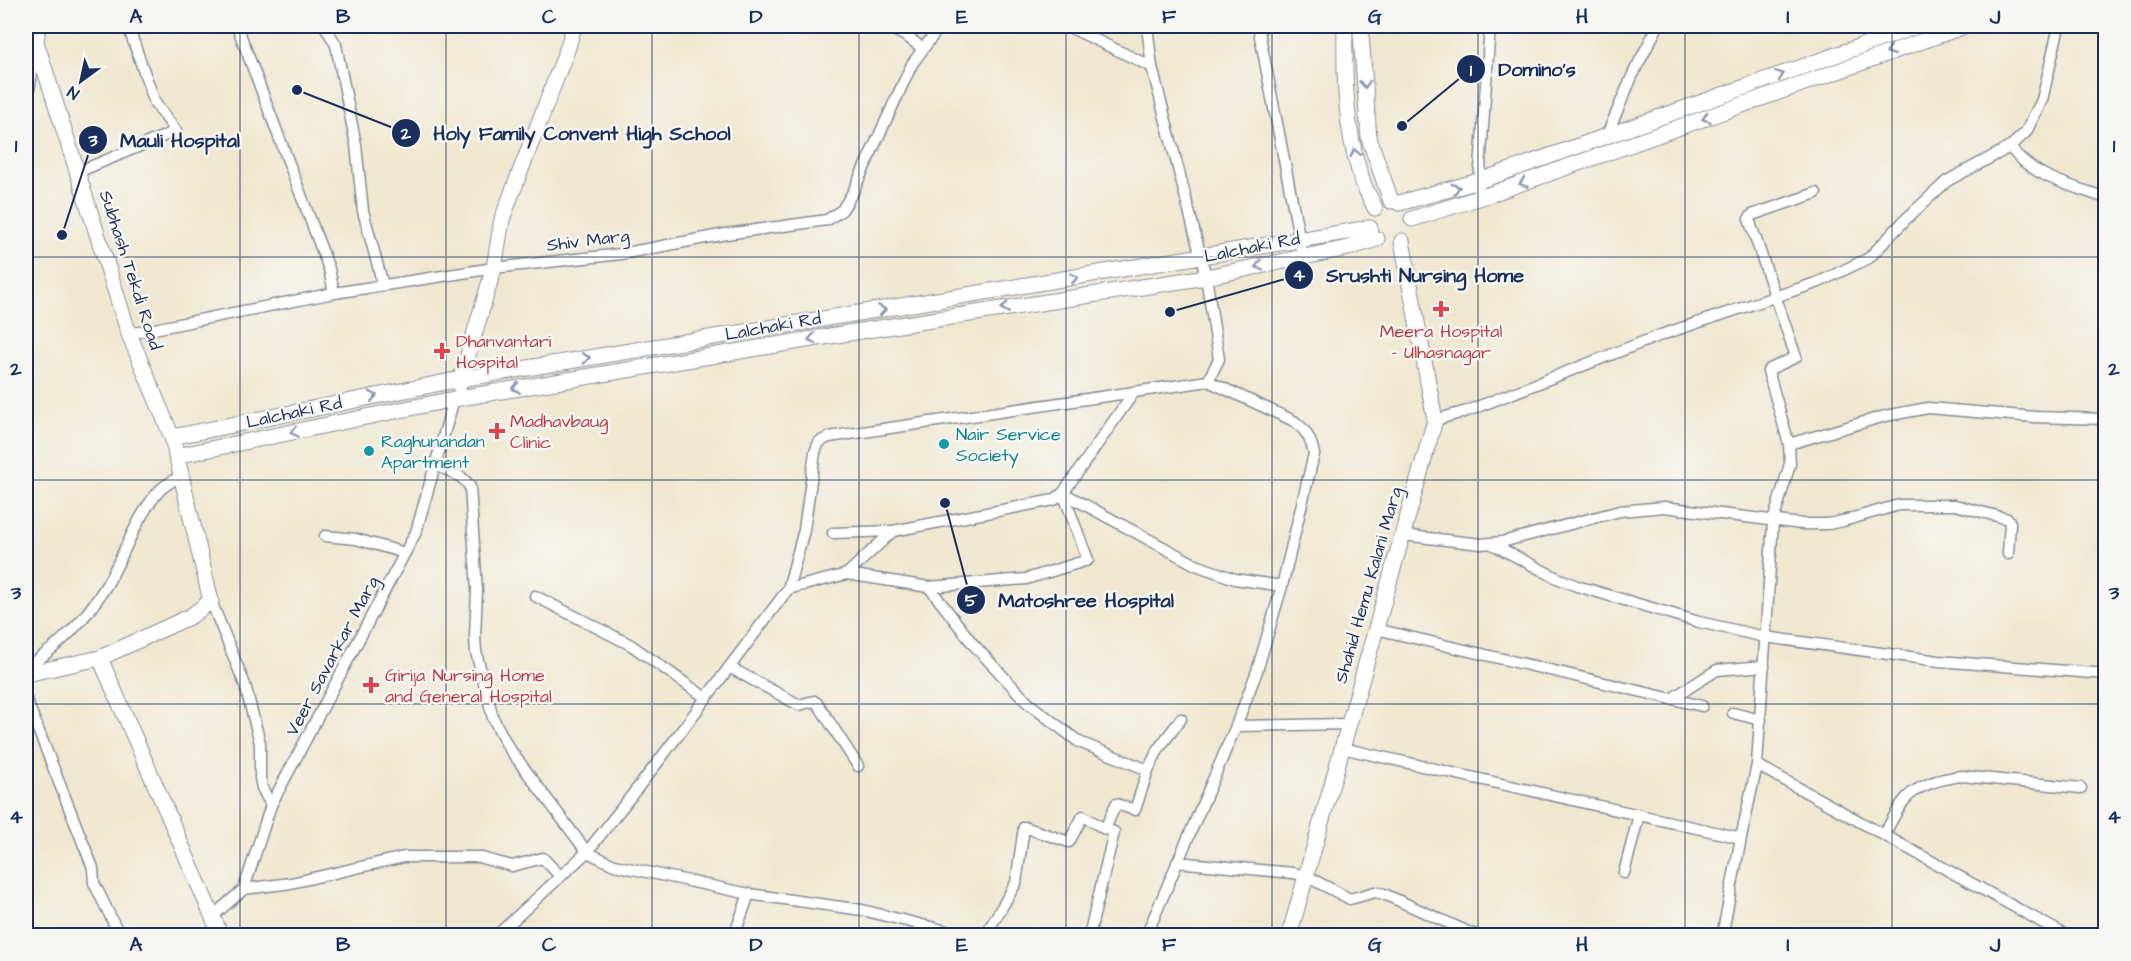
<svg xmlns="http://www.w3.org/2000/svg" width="2131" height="961" font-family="'Architects Daughter',sans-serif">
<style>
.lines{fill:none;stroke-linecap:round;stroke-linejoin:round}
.street-casing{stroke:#858b96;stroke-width:13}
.secondary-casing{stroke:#858b96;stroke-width:17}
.street{stroke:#fff;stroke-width:10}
.secondary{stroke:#fff;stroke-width:15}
.oneway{stroke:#8d97ae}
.grid{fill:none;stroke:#1b2f5e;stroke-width:1.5;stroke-opacity:0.55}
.health-dot{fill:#e0444e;stroke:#f6f6f2;stroke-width:2}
.culture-dot{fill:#0f9aa8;stroke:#f6f6f2;stroke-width:2}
.labels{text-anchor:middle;stroke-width:5;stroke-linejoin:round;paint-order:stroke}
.street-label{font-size:18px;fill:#1b2f5e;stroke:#f6f6f2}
.health-label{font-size:18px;fill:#be3a42;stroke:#f6f6f2;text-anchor:start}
.culture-label{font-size:18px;fill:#0d838f;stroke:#f6f6f2;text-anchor:start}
.leader{fill:none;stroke:#1b2f5e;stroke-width:2}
.callout-dot{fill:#1b2f5e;stroke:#f6f6f2;stroke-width:2}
.mark-label{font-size:18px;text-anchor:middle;font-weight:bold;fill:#fff}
.callout-label{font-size:20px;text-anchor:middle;font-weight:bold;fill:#1b2f5e;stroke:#f6f6f2;stroke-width:5;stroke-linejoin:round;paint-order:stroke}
.neatline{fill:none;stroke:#1b2f5e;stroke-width:2}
.grid-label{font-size:20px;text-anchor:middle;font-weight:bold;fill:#1b2f5e}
</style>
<rect width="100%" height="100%" fill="#f6f6f2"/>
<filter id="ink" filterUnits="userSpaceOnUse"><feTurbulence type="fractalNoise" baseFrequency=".0167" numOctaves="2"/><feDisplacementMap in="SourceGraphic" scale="12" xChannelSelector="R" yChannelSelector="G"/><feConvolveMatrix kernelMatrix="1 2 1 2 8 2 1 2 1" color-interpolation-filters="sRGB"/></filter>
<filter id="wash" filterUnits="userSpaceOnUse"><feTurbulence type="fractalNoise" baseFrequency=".008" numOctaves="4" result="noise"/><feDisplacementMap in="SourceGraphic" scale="24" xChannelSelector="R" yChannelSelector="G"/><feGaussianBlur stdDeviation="1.35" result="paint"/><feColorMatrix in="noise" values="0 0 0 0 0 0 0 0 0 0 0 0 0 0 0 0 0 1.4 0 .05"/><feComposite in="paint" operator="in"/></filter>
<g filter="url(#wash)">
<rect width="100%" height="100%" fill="#efe7cf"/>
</g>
<g filter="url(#ink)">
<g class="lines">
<defs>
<g id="street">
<path d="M237,26L329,269L334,293"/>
<path d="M325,26L336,45L356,145L363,211L383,285"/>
<path d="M887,26L909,38L922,48"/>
<path d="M1067,26L1152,67"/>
<path d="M1147,26L1152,67L1206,277L1219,359L1208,381"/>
<path d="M1258,26L1303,257"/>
<path d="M26,110L36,45"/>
<path d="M1606,137L1634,72L1658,26"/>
<path d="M2010,147C2032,177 2072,186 2106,198"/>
<path d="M78,172L176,131L155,103L128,26"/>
<path d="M1478,198L1490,26"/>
<path d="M129,334L334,293L494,268L621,254L726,234L827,220L842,210L853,192L912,64L940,26"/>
<path d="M1435,420L1467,411L1661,335L1819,282L1869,258L1906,219L1947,181L2010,147L2026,132L2042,100L2059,26"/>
<path d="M1789,444L1885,416L1928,408L2035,417L2106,419"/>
<path d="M435,465C449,471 462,474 470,487L477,590L475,636L476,652L493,718L508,747L587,852L614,865L749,894L862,910L967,936"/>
<path d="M1063,493L1196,565L1235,579L1282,586"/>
<path d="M833,533L893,531"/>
<path d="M1402,535L1481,544L1502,542L1620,511L1664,507L1802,524H1828L1843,521L1899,505H1955L2008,519L2010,523L2008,554"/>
<path d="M325,536L356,539L405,553"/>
<path d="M1492,544L1555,577L1577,586L1699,622L1765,637L1939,661L2106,674"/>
<path d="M847,574L929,587L1026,579L1088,560L1063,493"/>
<path d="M929,587L973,644L1028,703L1079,742L1148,770"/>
<path d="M788,589L804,530L815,452L819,442L829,437L1134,392"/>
<path d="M535,596L631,645L706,698"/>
<path d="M211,601L245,685L260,743V778L262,788L271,805"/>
<path d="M1376,629L1702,706"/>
<path d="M729,667L799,705L814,701L818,704L858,766"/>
<path d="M26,668C60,645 84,622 106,586C124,556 137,514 161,489C167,484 174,480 180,476"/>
<path d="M26,699L93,868L94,883L120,936"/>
<path d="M1671,699L1717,670L1764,666"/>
<path d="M1733,713L1761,720"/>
<path d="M1236,726L1349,724"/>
<path d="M1342,748L1741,838L1757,765L2067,936"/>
<path d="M1757,765L1773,522L1790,464L1789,444L1768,371L1770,369L1796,357L1749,219L1752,215L1816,193"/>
<path d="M1884,835C1890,824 1896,812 1903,802C1915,785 1943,778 1962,776L2081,788"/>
<path d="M1177,862L1293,873L1306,876L1350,899L1375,892L1384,894L1477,936"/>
<path d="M1624,873L1639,815"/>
<path d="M244,889L291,883L404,857H478L512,866L543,858L560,876"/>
<path d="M214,915L244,889L271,805L416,532L454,399"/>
<path d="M496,936L587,852L658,762L788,589L847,574L893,531L1054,500L1063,493L1134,392L1208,381"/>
<path d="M734,936L749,894"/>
<path d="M985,936L1016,883L1024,827L1069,842L1083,816L1105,829"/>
<path d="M1089,936L1114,832L1105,829L1116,804L1135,810L1148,770L1159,748L1181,719"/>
<path d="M1146,936L1236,726L1257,671L1282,586L1314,454C1311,439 1306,430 1294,421L1208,381"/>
<path d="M1722,936L1741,838"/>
</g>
<g id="secondary">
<path d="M1345,26C1344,74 1345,127 1360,174C1363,186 1370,197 1375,208"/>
<path d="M1362,26L1361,35L1369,138L1391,201"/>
<path d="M1399,203L1479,181L1918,26"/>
<path d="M1412,219L1488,195L1965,26"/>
<path d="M459,385L494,268L502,219L568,47L574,26"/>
<path d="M172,437L461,379L1370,228"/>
<path d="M176,456L454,399L848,333L1206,277L1348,248L1377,239"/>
<path d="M100,658L221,936"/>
<path d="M26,674L100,658L191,616L211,601L172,437L129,334L36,42L38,26"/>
<path d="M1289,936L1435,420L1402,241"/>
</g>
</defs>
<use href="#street" class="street-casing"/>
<use href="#secondary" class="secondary-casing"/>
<use href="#street" class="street"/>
<use href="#secondary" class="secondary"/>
</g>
<defs><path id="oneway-chevron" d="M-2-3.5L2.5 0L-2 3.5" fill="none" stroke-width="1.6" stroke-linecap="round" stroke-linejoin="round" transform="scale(1.5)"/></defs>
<g class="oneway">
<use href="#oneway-chevron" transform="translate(1890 51) rotate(160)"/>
<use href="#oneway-chevron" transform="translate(1780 75) rotate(-20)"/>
<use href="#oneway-chevron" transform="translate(1365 84) rotate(86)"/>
<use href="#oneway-chevron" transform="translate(1706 118) rotate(160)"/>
<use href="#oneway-chevron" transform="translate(1355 153) rotate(-104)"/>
<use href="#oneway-chevron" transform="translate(1523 183) rotate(161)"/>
<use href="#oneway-chevron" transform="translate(1456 188) rotate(-17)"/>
<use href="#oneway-chevron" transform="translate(1259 266) rotate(168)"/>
<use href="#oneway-chevron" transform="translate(1074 278) rotate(-9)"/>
<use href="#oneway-chevron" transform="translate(1005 308) rotate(171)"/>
<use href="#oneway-chevron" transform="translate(882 310) rotate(-9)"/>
<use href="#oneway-chevron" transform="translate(812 339) rotate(170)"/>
<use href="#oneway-chevron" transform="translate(586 358) rotate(-9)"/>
<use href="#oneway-chevron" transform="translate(516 388) rotate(171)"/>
<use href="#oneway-chevron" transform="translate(373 396) rotate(-11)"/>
<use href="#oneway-chevron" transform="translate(294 432) rotate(168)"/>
</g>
</g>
<path class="grid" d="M240,26V936M446,26V936M652,26V936M859,26V936M1066,26V936M1272,26V936M1478,26V936M1685,26V936M1892,26V936M26,257H2106M26,480H2106M26,704H2106"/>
<g class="health-dot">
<path d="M1438 300h6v6h6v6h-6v6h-6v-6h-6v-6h6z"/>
<path d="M439 342h6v6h6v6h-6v6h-6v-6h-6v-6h6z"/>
<path d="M494 422h6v6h6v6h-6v6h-6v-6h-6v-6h6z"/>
<path d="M368 676h6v6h6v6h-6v6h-6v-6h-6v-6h6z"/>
</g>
<g class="culture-dot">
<circle cx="944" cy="444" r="6"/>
<circle cx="369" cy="451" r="6"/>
</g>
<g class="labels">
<g class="street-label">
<text transform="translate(588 240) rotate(-7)" y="6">Shiv Marg</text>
<text transform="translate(1252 247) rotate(-11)" y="6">Lalchaki Rd</text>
<text transform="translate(131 270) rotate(72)" y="6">Subhash Tekdi Road</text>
<text transform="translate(773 326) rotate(-10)" y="6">Lalchaki Rd</text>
<text transform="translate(294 412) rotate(-12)" y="6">Lalchaki Rd</text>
<text transform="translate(1368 585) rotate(-74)" y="6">Shahid Hemu Kalani Marg</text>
<text transform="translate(332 656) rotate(-62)" y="6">Veer Savarkar Marg</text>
</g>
<g class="health-label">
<text x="1441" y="337" text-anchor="middle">Meera Hospital<tspan x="1441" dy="21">- Ulhasnagar</tspan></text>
<text x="456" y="347">Dhanvantari<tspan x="456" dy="21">Hospital</tspan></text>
<text x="510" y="427">Madhavbaug<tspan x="510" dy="21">Clinic</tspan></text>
<text x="385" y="681">Girija Nursing Home<tspan x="385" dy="21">and General Hospital</tspan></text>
</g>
<g class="culture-label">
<text x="956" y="440">Nair Service<tspan x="956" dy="21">Society</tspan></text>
<text x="381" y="447">Raghunandan<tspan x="381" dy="21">Apartment</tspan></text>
</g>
</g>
<path class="leader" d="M1402 126L1471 69M297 90L406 133M62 235L93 140M1170 312L1299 275M945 503L971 600"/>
<g class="callout-dot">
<circle cx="1402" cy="126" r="6"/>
<circle cx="297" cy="90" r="6"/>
<circle cx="62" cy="235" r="6"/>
<circle cx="1170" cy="312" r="6"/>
<circle cx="945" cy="503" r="6"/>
<circle cx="1471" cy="69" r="15"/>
<circle cx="406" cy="133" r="15"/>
<circle cx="93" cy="140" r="15"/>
<circle cx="1299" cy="275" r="15"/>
<circle cx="971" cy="600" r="15"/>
</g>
<g class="mark-label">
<text x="1471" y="76">1</text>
<text x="406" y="139">2</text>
<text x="93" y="146">3</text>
<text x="1299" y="281">4</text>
<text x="971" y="606">5</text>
</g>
<g class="callout-label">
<text x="1537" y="76">Domino's</text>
<text x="582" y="140">Holy Family Convent High School</text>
<text x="180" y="147">Mauli Hospital</text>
<text x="1425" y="282">Srushti Nursing Home</text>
<text x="1086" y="607">Matoshree Hospital</text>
</g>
<rect width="2131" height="961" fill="none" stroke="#f6f6f2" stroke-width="66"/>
<g transform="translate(81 81) rotate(213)" stroke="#f6f6f2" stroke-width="4.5" paint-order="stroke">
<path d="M0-4.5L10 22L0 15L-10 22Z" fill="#1b2f5e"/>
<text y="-9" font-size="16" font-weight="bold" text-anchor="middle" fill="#1b2f5e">N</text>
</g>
<rect x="33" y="33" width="2065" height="895" class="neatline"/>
<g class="grid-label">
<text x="136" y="23">A</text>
<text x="343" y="23">B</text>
<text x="549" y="23">C</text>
<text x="756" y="23">D</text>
<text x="962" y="23">E</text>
<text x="1169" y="23">F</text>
<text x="1375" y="23">G</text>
<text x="1582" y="23">H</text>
<text x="1788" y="23">I</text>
<text x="1995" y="23">J</text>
<text x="16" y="152">1</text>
<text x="2114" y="152">1</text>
<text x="16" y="375">2</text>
<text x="2114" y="375">2</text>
<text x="16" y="599">3</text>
<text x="2114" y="599">3</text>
<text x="16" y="823">4</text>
<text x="2114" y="823">4</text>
<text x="136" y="951">A</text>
<text x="343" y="951">B</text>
<text x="549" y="951">C</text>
<text x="756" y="951">D</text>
<text x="962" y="951">E</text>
<text x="1169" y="951">F</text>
<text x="1375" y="951">G</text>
<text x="1582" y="951">H</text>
<text x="1788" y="951">I</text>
<text x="1995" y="951">J</text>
</g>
</svg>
